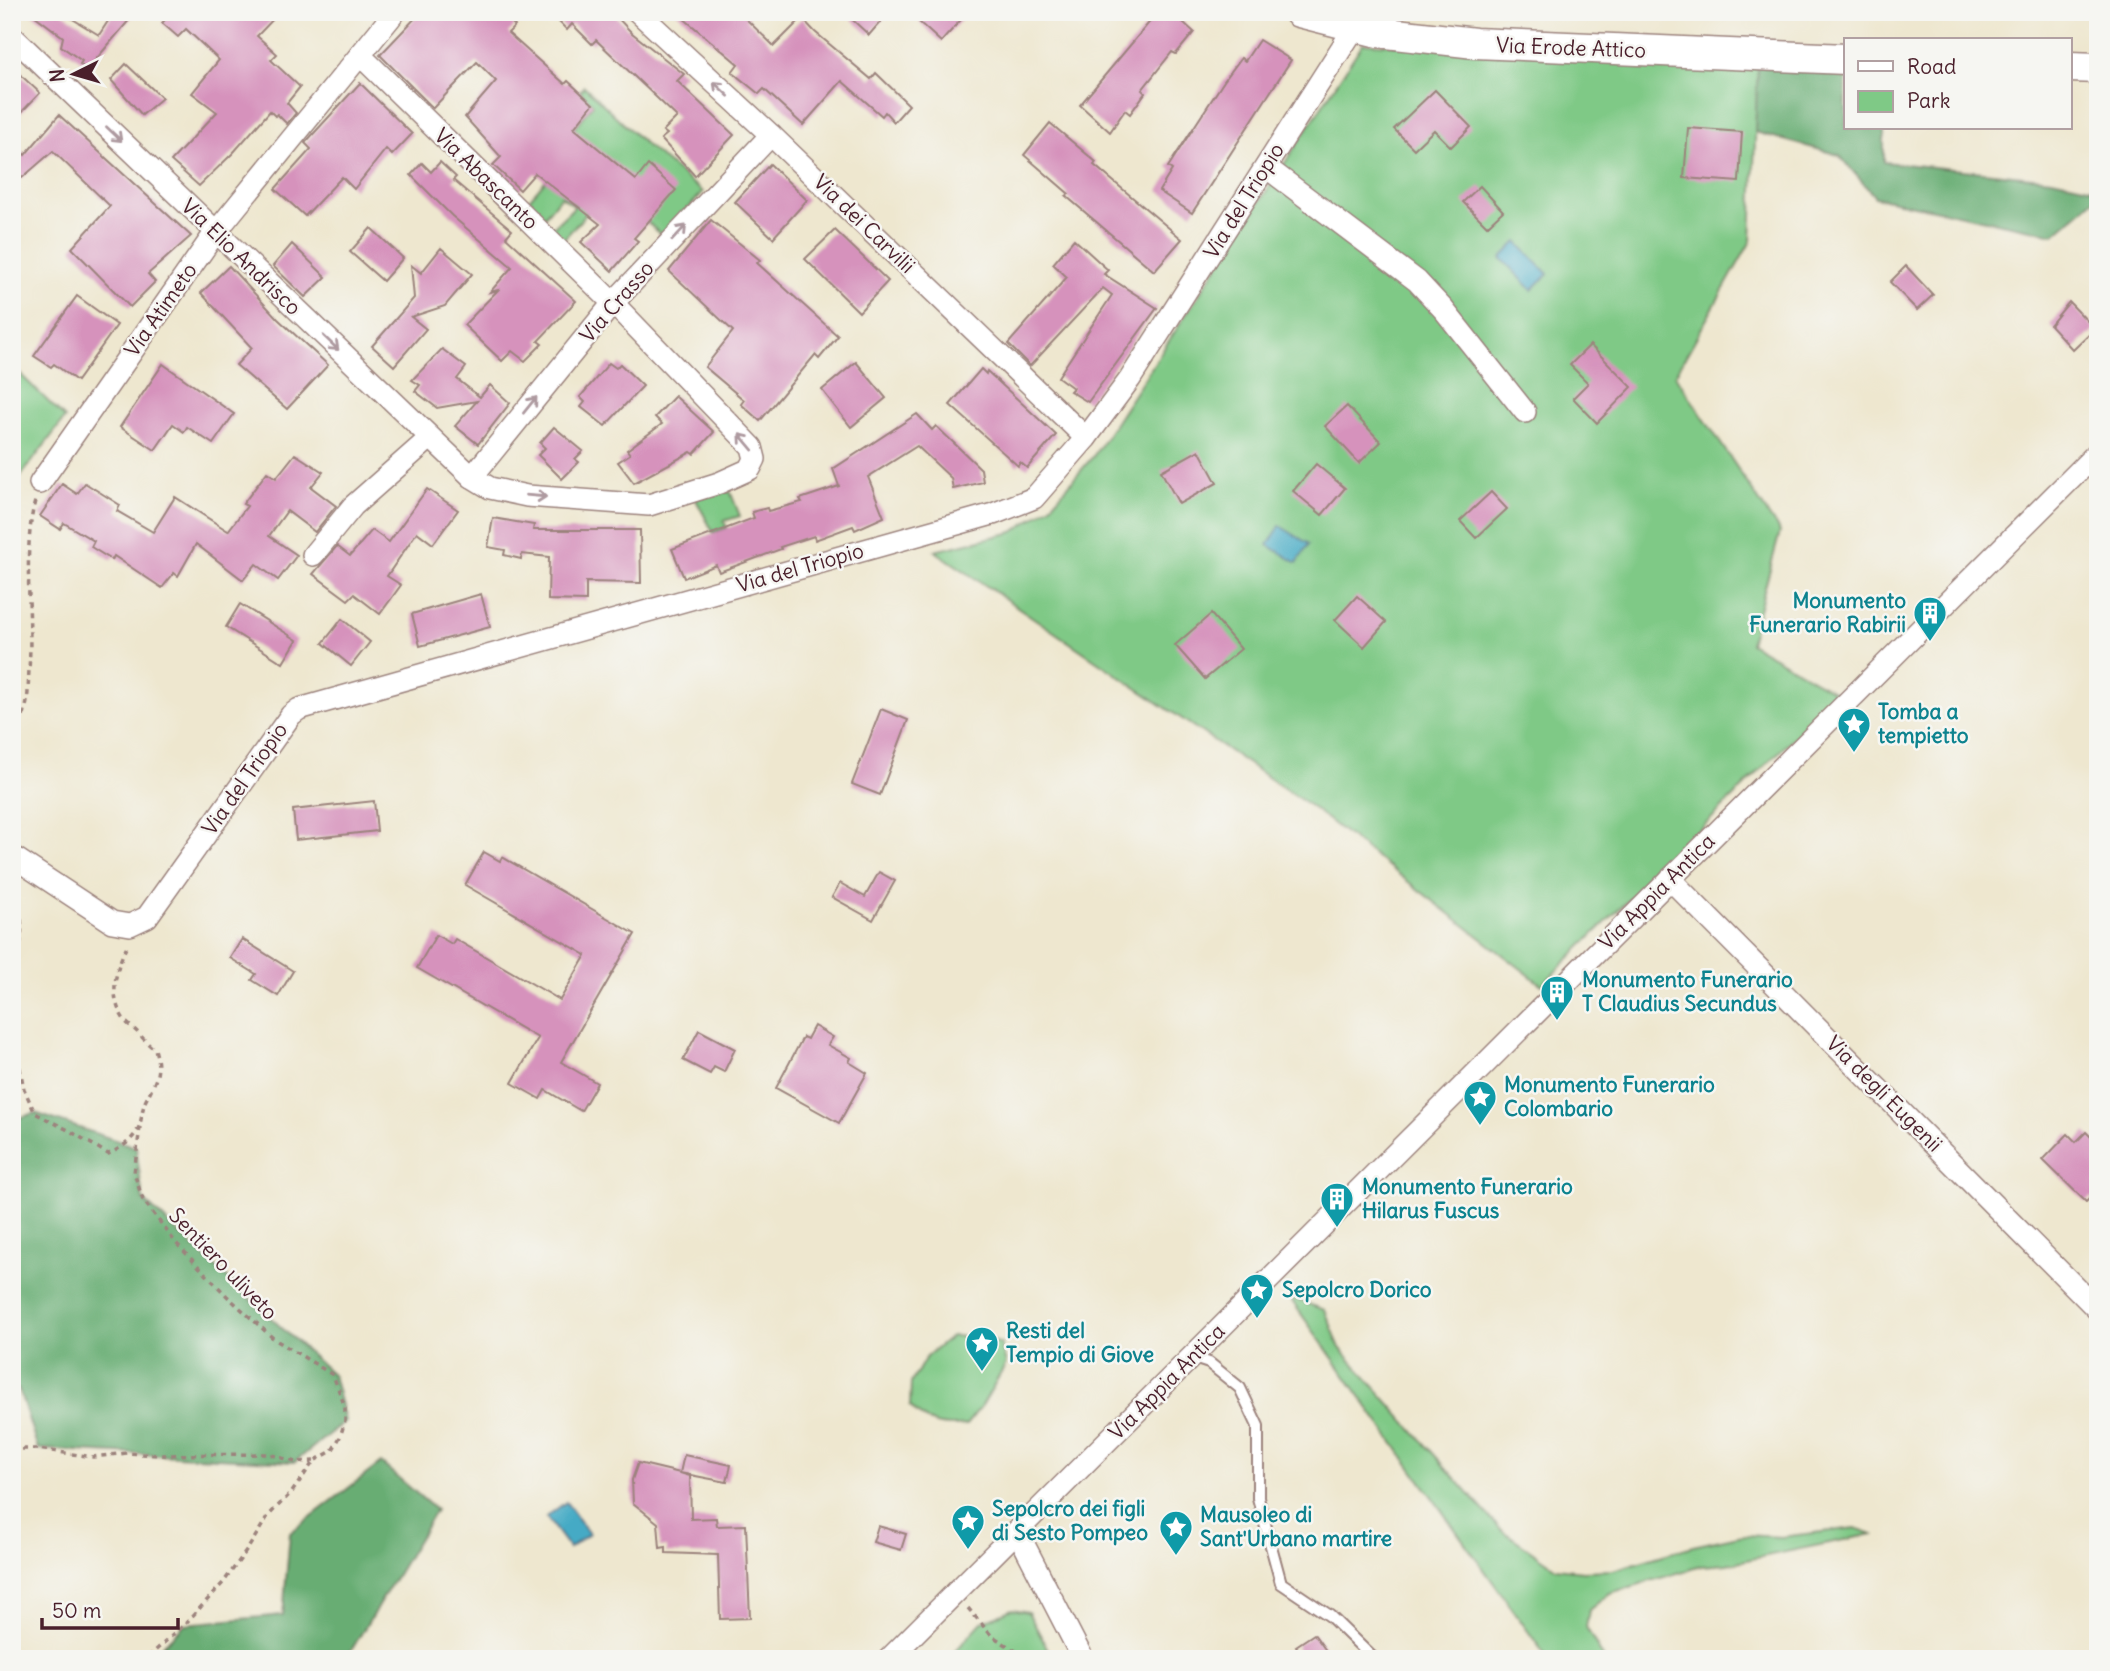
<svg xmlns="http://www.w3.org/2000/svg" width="2110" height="1671" font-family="Delius,sans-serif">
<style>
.green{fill:#7fc986;stroke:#647458;stroke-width:2}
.forest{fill:#67ad73;stroke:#58664f;stroke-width:2}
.water{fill:#45aac5;stroke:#486478;stroke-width:2}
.building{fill:#d692bc}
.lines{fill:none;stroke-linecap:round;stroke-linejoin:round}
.lane-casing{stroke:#9c837d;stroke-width:14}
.street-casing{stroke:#9c837d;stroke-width:24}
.secondary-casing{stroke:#9c837d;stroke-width:33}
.path{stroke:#9c837d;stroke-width:3.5;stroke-dasharray:5 5;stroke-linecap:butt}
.lane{stroke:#fff;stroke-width:10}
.street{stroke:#fff;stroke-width:21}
.secondary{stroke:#fff;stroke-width:30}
.oneway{stroke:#ae9aa0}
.labels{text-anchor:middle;stroke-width:5;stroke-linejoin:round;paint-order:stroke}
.street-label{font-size:21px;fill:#4a1f2b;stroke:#f6f6f2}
.culture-label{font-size:21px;font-weight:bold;fill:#0d838f;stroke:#f6f6f2;text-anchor:start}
</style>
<rect width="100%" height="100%" fill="#f6f6f2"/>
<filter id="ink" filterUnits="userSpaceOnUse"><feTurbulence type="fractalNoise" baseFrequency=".0143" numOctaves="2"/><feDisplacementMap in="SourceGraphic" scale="14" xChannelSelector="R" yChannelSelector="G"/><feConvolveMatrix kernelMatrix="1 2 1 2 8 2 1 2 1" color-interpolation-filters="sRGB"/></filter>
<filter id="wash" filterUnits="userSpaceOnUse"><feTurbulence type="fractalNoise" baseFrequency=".00686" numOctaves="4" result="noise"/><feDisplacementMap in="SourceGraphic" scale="28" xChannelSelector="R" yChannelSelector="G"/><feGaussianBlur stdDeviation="1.57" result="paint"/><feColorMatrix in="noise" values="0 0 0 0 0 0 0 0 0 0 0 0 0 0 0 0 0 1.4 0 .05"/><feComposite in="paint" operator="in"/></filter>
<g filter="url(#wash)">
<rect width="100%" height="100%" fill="#eee7cf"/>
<g class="green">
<path d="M1363,43L1758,65L1751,241L1675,375L1780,532L1750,643L1838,694L1542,985L1310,806L935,551L1013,532L1051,506L1095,454Z"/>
<path d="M584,86L647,146L703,192L663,237L610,187L561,242L549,231L575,206L561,196L540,222L526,203L582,138L574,128L593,104L580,91Z"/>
<path d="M12,366L65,418L12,488Z"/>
<path d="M730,491L740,516L724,521L727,528L713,532L695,498Z"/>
<path d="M1289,1297L1325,1310L1340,1348L1499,1528L1556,1568L1583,1571L1613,1570L1693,1546L1743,1535L1781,1537L1855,1528L1873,1534L1727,1564L1701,1566L1610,1593L1589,1610L1586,1627L1604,1659H1548Z"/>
<path d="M952,1336L983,1337L1001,1344L1006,1364L983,1404L966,1425C941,1428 927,1425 910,1406L911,1383L926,1357Z"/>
<path d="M1012,1609L1028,1612L1053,1659H948L982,1622Z"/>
</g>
<g class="forest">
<path d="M1758,65L1846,71V128H1884V162L2052,179L2098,189V196L2054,234L1875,197L1839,155L1755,132Z"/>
<path d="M35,1113L136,1147L143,1200L333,1375L345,1421L295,1462L38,1449L19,1390L12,1387V1120Z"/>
<path d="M381,1463L436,1510L346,1659H148L185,1624L283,1615L290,1533Z"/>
</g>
<g class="water">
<path d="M1517,242L1548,274L1532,290L1501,258Z"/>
<path d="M1280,526L1309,544L1297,563L1268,545Z"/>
<path d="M566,1502L589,1534L569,1548L546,1517Z"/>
</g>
<g id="blocks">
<g class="building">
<path d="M30,12H61L99,35L114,12H136L87,70L80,64L82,61L61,46L63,37Z"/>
<path d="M172,12H280L257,36L277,54L271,60L300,87L287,103L296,113L287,124L277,114L275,116L270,111L233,153L199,186L171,161L217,112L192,93L219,60L186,29L178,37L162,23Z"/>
<path d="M421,12H502L515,26L508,33L565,84L568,81L593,104L574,128L636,180L648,165L676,190L634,238L638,241L612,271L581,242L600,224L535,173L520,190L493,165L501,157L465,117L496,81L477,62L433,108L380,55Z"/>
<path d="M549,12H612L632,33L684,74L677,81L734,135L695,176L661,139L667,134L663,131L677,117L596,40L592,44L572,24L567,30Z"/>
<path d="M676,12H752L746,19L774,46L802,18L815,32L871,79L876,73L909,105L894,122L885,112L882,116L842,81L803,125L764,89L759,94L732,72L738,64Z"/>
<path d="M844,12H889L869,35Z"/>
<path d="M928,12H968L941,42L919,22Z"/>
<path d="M1158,12H1172L1194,32L1176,54L1172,52L1142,90L1145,93L1130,114L1125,110L1110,132L1080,105Z"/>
<path d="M1259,40L1291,60L1192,213L1159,191L1172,170L1168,167L1224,81L1241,58L1245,61Z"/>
<path d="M126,64L162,98L142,115L111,80Z"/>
<path d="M12,67L40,93L12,122Z"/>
<path d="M360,83L412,134L392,155L386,149L354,189L342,177L305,216L275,189L311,149L305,143Z"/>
<path d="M1435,90L1471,127L1451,147L1434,130L1414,149L1394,129Z"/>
<path d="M59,115L191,236L148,274L155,282L130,307L72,248L110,206L53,151L22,178L12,169V144L25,155Z"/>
<path d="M1050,123L1096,162L1094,165L1182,239L1154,271L1066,196L1069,194L1024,155Z"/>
<path d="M1688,128L1742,132L1739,182L1684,178Z"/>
<path d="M440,162L456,177L453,180L512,230L506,237L576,301L538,341L542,344L525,361L512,351L502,361L464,325L498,290L490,292L512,267L452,216L411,175L422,163L431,172Z"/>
<path d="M770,164L807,200L773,238L735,202Z"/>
<path d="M1480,186L1503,211L1487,226L1463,202Z"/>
<path d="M711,220L760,260L757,263L838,336L819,359L815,355L760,421L741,404L744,400L705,367L733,331L669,271Z"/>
<path d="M371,228L403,258L383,281L350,252Z"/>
<path d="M835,230L888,281L859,312L805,259Z"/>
<path d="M1074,239L1108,270L1104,274L1157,308L1088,402L1070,391L1073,388L1058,377L1112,295L1103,288L1030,366L1008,344L1067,277L1053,264Z"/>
<path d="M292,244L326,277L305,297L273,266Z"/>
<path d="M441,248L472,274L445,306L411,317L426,329L394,366L372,346L414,298L411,265L421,273Z"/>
<path d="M229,266L278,319L328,365L287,409L236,365L252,348L201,293Z"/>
<path d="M1906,266L1933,295L1917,310L1890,282Z"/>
<path d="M77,296L117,325L77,381L54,364L51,367L34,356Z"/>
<path d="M2069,302L2095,329L2073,350L2050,325Z"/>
<path d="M1590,345L1632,387L1597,423L1573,398L1588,383L1570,365Z"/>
<path d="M442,349L466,367L457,379L480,397L490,385L510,403L478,444L455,426L477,401L437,408L415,391L420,385L412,380Z"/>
<path d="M856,362L886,398L851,427L822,390Z"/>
<path d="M609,363L616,368L620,364L643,386L605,426L581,407L585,402L580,397Z"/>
<path d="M163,364L234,414L213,444L187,427L184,432L173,424L155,450L120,427Z"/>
<path d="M981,369L986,374L987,371L1056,435L1027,468L1020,462L1018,466L950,405Z"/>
<path d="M675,396L714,432L694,454L691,452L634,483L618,462L630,454L627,450L662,424L655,417Z"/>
<path d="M1347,406L1381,442L1359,463L1325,426Z"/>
<path d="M917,414L932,430L936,426L981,469L983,482L953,489L951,478L917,446L868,477L884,517L855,530L853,526L815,540L814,536L780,547L781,549L719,572L716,565L684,578L672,549L754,518L752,512L767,508L768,511L802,502L800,499L839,486L833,469Z"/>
<path d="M554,427L583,451L575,459L579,462L562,479L538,455L545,448L540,443Z"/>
<path d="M1199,450L1217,483L1179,504L1161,471Z"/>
<path d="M295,454L323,472L311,487L336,506L315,532L287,511L269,536L297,555L278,580L256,564L243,580L196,544L178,576L174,573L162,588L114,556L112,560L91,547L94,541L64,523L60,529L40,516L62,484L77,494L85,483L120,505L117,511L153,532L175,497L228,531L247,506L243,504L267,472L276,478Z"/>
<path d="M1316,464L1345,488L1322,515L1293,491Z"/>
<path d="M427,489L458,510L433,544L417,532L387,576L401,585L380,614L354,594L348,600L313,574L337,546L350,556L372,530L389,542Z"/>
<path d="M1491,492L1507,509L1476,538L1460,521Z"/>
<path d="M493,518L534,525L533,530H640L641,583L586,582V601L548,600L549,557L522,554L521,559L504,555L505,550L488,547Z"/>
<path d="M481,594L490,627L420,646L412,614Z"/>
<path d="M1357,596L1386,622L1364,647L1335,620Z"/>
<path d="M240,604L297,640L283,663L226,627Z"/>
<path d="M1211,614L1241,649L1205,679L1175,645Z"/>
<path d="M342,619L370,642L351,666L323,643Z"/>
<path d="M881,709L908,720L880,795L852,784Z"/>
<path d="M374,801L377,831L296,840L293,810Z"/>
<path d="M484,852L500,861L502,857L635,934L561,1062L597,1083L581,1111L545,1090L540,1099L512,1083L538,1038L417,968L436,935L452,944L455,939L560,1000L586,955L465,885Z"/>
<path d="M879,872L895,881L873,920L832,897L840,883L865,897Z"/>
<path d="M242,939L293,971L278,996L252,980L256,974L230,958Z"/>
<path d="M814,1026L833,1037L828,1045L851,1058L849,1062L867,1073L839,1123L776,1088L803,1037L807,1039Z"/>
<path d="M699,1030L735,1049L724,1072L714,1067L710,1074L683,1060Z"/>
<path d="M2086,1132L2098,1144V1204L2091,1197L2086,1202L2043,1160L2068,1134L2076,1142Z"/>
<path d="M684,1455L731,1465L727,1482L680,1473L690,1476L691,1519L716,1518L717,1526L746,1525L750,1618L720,1619L718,1555L666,1553V1547L660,1548L658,1523L633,1503L632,1480L638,1463L680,1473Z"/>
<path d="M878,1526L906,1534L901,1550L873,1542Z"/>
<path d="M1314,1634L1332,1659H1305L1296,1646Z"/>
</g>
</g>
</g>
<g filter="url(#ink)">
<use href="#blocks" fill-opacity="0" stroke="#9c837d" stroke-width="2"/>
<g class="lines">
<defs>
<path id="lane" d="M1191,1357L1209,1363L1240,1388L1258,1426V1498L1281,1583L1330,1616L1374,1659"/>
<g id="street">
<path d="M638,12L771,135L1086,438"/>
<path d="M12,36L472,477L490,488L527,496L649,505L719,483L750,469L755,459L752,447L613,303L360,55"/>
<path d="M1266,167L1417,281L1444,310L1525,412"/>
<path d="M472,477L613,303L771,135"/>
<path d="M40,483L215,233L395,12"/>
<path d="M313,555L353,506L430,438"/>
<path d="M12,856L112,922L130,925L147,917L291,715L299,709L993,514L1034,498L1086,438L1130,379L1355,27"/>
<path d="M1670,879L2098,1310"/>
<path d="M1017,1531L1083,1659"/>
<path d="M889,1659L2098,452"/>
</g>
<g id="secondary">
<path d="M1299,12L1378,32L1475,43L1846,59"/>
<path d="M2070,67L2098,68"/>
</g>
</defs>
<use href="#lane" class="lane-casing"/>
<use href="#street" class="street-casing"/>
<use href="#secondary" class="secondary-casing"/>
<g class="path">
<path d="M12,732C16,726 22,720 24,714C29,700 28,684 29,670C33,615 22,552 35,501"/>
<path d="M12,891C30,925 18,950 12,985"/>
<path d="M12,1028L24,1089L35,1113L70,1131L108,1154C121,1149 136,1138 140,1124C142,1117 142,1110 145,1102C155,1081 162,1074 155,1049C148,1045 145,1040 139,1034C136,1030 131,1027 127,1023C107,1000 115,968 128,944"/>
<path d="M140,1127L134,1173L143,1200L176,1243L227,1296L274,1339L333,1375L345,1407V1421L340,1437L332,1451L314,1461L292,1492L268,1516L247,1550L223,1583L185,1624L146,1659"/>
<path d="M12,1260L14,1259"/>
<path d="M12,1449H38L93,1457L127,1453L159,1455L269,1454L295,1462L314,1461"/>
<path d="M968,1608L991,1635L1028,1659"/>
</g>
<use href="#lane" class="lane"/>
<use href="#street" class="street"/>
<use href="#secondary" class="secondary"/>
</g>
<defs><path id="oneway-shaft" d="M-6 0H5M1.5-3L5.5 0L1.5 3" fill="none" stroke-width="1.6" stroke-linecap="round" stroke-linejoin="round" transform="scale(1.75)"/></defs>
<g class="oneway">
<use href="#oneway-shaft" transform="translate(721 89) rotate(-137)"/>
<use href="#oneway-shaft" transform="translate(114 134) rotate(44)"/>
<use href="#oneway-shaft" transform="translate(679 233) rotate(-47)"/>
<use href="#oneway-shaft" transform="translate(331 343) rotate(44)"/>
<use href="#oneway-shaft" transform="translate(530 405) rotate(-51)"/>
<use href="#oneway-shaft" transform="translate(746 442) rotate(-130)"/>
<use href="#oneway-shaft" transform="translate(536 496) rotate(5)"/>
</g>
</g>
<defs>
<symbol id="building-pin" viewBox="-11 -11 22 30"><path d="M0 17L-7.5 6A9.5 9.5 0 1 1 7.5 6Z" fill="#0f9aa8" stroke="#f6f6f2"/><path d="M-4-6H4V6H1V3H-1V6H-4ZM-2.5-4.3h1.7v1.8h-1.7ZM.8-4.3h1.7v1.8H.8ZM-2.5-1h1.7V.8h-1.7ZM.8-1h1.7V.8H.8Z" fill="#fff"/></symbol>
<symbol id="sight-pin" viewBox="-11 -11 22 30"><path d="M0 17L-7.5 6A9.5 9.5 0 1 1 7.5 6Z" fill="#0f9aa8" stroke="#f6f6f2"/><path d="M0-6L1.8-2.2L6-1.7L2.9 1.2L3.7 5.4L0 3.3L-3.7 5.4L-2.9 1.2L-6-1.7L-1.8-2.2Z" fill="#fff"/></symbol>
</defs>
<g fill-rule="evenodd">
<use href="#building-pin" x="1911" y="594" width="38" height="52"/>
<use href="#sight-pin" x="1835" y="705" width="38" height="52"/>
<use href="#building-pin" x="1538" y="973" width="38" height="52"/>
<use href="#sight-pin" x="1461" y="1078" width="38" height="52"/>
<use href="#building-pin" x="1318" y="1180" width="38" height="52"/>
<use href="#sight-pin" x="1238" y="1271" width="38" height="52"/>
<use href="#sight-pin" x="963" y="1324" width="38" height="52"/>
<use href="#sight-pin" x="949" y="1502" width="38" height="52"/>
<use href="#sight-pin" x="1157" y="1508" width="38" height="52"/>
</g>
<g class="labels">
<g class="street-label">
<text transform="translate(1571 48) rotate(2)" y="7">Via Erode Attico</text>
<text transform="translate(486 179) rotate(44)" y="7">Via Abascanto</text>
<text transform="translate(1244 201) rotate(-58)" y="7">Via del Triopio</text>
<text transform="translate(864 224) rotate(44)" y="7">Via dei Carvilii</text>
<text transform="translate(241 257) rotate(44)" y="7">Via Elio Andrisco</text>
<text transform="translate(617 302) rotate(-49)" y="7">Via Crasso</text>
<text transform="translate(161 310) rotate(-55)" y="7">Via Atimeto</text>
<text transform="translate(800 568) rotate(-16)" y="7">Via del Triopio</text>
<text transform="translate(245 779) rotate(-55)" y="7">Via del Triopio</text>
<text transform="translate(1657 892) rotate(-45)" y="7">Via Appia Antica</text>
<text transform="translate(1884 1094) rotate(45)" y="7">Via degli Eugenii</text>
<text transform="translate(223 1264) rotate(46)" y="7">Sentiero uliveto</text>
<text transform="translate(1167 1382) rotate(-45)" y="7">Via Appia Antica</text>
</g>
<g class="culture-label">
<text x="1906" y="608" text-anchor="end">Monumento<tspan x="1906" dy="24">Funerario Rabirii</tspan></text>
<text x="1878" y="719">Tomba a<tspan x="1878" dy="24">tempietto</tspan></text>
<text x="1582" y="987">Monumento Funerario<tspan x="1582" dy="24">T Claudius Secundus</tspan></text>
<text x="1504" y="1092">Monumento Funerario<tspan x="1504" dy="24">Colombario</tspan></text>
<text x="1362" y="1194">Monumento Funerario<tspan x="1362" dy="24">Hilarus Fuscus</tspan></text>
<text x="1282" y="1297">Sepolcro Dorico</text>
<text x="1006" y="1338">Resti del<tspan x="1006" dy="24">Tempio di Giove</tspan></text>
<text x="992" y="1516">Sepolcro dei figli<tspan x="992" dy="24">di Sesto Pompeo</tspan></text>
<text x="1200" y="1522">Mausoleo di<tspan x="1200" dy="24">Sant'Urbano martire</tspan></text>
</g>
</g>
<rect width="2110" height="1671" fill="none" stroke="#f6f6f2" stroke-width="42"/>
<rect x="1844" y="38" width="228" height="91" fill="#f6f6f2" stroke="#b1a0a2" stroke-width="2"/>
<rect x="1858" y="61" width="35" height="10" fill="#ffffff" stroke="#b1a0a2" stroke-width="2"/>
<text x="1907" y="74" font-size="21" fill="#4a1f2b">Road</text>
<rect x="1858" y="91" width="35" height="21" fill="#7fc986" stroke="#b1a0a2" stroke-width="2"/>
<text x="1907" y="108" font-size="21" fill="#4a1f2b">Park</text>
<g transform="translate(74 74) rotate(265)" stroke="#f6f6f2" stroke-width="5" paint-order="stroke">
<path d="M0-5L12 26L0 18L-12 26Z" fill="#4a1f2b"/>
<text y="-10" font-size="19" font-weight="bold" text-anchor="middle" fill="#4a1f2b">N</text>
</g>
<path d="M42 1618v10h136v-10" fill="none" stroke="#4a1f2b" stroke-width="3.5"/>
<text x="52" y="1618" font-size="21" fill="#4a1f2b" stroke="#f6f6f2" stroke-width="5" paint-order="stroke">50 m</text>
</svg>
